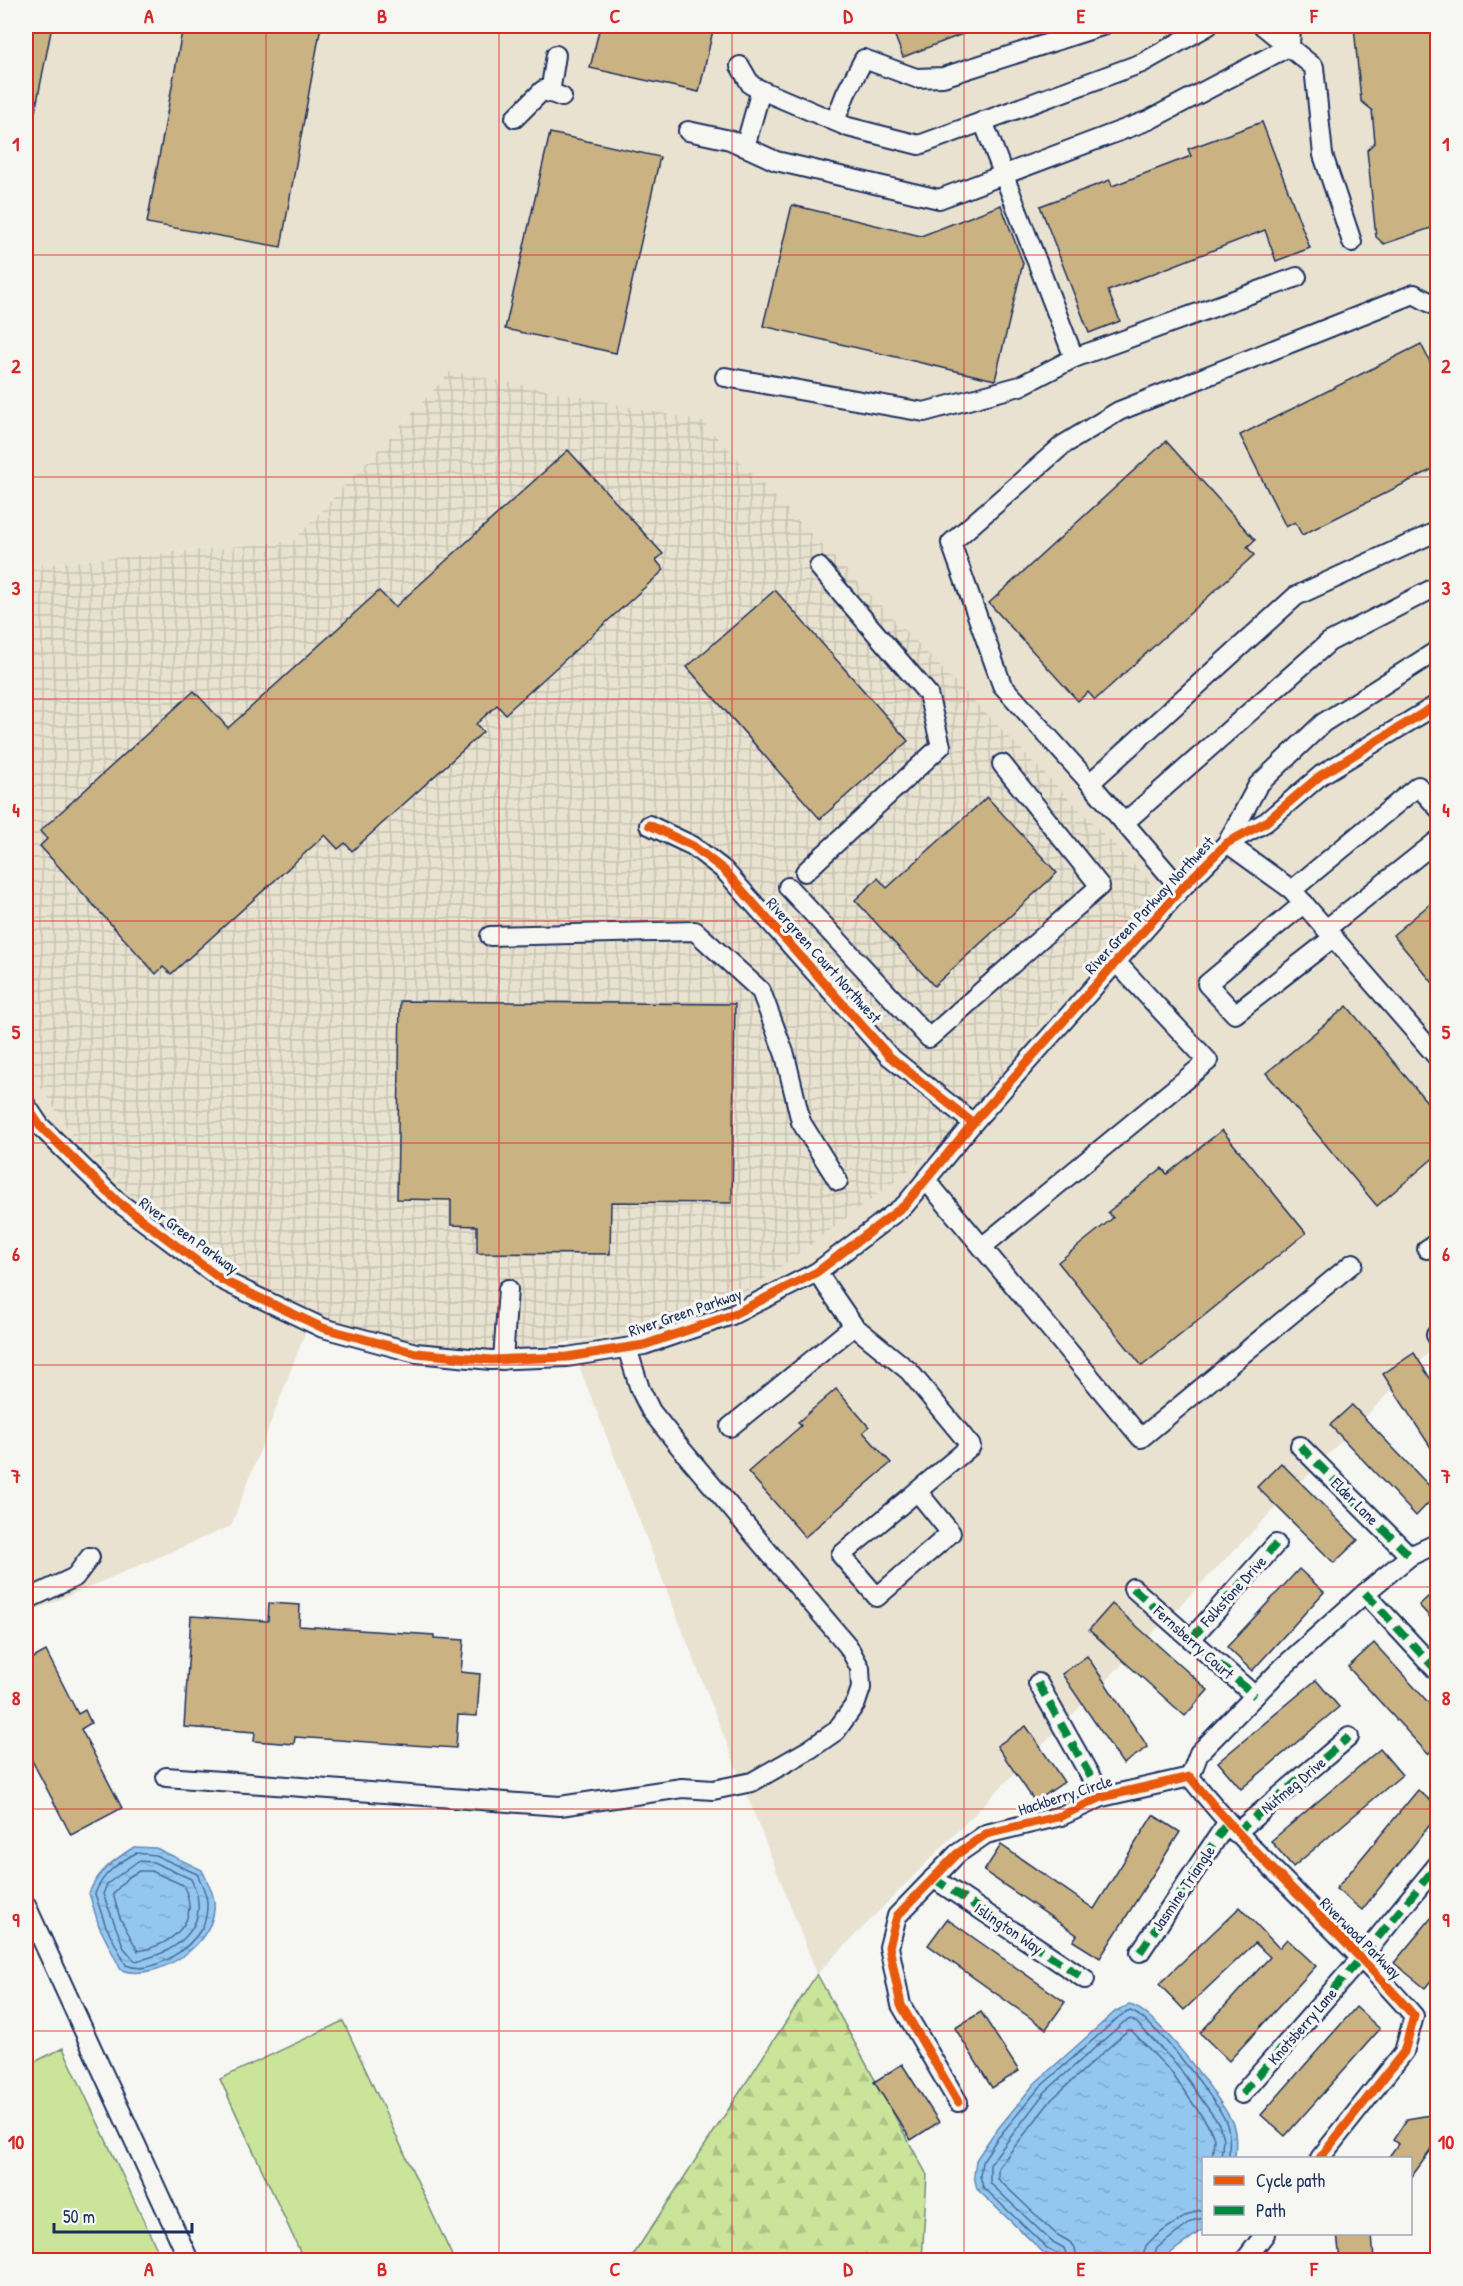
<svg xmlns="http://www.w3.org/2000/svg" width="1463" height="2286" font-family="'Patrick Hand',sans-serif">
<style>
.built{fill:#e9e2d0}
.industrial{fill:url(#industrial-grid)}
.green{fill:#cae49a;stroke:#728a7c;stroke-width:1.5}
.forest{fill:url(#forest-firs);stroke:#728a7c;stroke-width:1.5}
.water{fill:url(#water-ripples);stroke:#638ab6;stroke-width:1.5}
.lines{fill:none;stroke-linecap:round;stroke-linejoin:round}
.shore{stroke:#4b6c98;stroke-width:1.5}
.building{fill:#cab282;stroke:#1b2f5e;stroke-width:1.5}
.minor-casing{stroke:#1b2f5e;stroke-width:22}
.minor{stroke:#f6f6f2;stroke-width:18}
.quiet{stroke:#00873e;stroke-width:8;stroke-dasharray:15 8;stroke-linecap:butt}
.cycleway-casing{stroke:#f6f6f2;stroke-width:13}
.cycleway{stroke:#e8590c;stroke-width:9}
.grid{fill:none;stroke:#d62828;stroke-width:1.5;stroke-opacity:0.55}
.labels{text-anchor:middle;stroke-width:6;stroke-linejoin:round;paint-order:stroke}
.street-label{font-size:16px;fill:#1b2f5e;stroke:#f6f6f2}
.neatline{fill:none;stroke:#d62828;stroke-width:2}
.grid-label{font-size:20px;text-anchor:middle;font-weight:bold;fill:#d62828}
</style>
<defs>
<pattern id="industrial-grid" width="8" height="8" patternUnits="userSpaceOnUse" patternTransform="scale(1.5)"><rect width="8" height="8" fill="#e9e2d0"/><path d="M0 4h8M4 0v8" fill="none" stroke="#c7c2b5"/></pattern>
<pattern id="forest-firs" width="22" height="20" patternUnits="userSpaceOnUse" patternTransform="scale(1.5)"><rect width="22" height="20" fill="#cae49a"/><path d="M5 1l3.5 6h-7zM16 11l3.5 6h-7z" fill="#adc487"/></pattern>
<pattern id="water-ripples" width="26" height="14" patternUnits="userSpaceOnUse" patternTransform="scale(1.5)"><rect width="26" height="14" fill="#93c7f0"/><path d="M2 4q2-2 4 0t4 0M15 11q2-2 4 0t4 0" fill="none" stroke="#7eabd0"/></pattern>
</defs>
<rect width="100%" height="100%" fill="#f6f6f2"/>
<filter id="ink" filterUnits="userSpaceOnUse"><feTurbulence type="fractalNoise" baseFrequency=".0167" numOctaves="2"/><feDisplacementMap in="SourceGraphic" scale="12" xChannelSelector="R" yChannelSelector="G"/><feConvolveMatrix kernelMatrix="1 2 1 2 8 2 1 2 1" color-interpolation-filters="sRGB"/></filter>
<g filter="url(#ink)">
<g class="built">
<path d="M26,26H1437V1344L817,1974L570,1343L710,1318L962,1127L1082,969L1164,896L451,371L293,541L26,566Z"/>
<path d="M26,1065L75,1140L310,1320L231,1526L26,1614Z"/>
</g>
<path class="industrial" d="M451,371L701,421L1164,896L1082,969L962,1127L888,1187L710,1319L489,1355L412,1360L203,1266L75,1140L26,1065V566L293,541Z"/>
<g class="green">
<path d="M343,2021L454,2260H304L220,2079Z"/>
<path d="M63,2048L162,2260H26V2066Z"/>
</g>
<path class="forest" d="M817,1974L927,2175L922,2260H630Z"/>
<g class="water">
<path d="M134,1847L156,1848L202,1870C206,1879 213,1891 214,1901C219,1942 158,1983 121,1970L99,1926L89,1893C98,1871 114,1860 134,1847Z"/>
<path d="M1129,2005C1154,2008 1217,2094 1230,2118C1237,2130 1236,2144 1235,2158H1204L1203,2229L1161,2260H1060L1044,2253L977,2189L974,2176L976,2160L992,2136L1035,2083L1116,2011Z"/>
</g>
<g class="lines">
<g class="shore">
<path d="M136,1853L155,1855L197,1874C201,1882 208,1896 207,1905C207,1912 205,1922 202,1928C189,1950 151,1976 126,1965L105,1924L95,1894C102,1874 118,1863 136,1853Z"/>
<path d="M138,1861L153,1862L191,1879C214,1925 178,1953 135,1961L124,1948L103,1894L107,1884Z"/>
<path d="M139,1871H151L183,1885C202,1921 172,1945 138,1951L120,1918L113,1894L127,1878Z"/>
<path d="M1061,2260L1058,2254L1047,2248L983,2187L980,2176L982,2162L997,2139L1040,2087L1120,2016L1130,2011C1153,2018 1216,2099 1226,2122C1231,2134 1229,2146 1229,2158"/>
<path d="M1068,2260L1064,2248L1051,2241L990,2183V2164L1045,2092L1124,2022L1131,2019L1137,2023L1178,2066L1219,2124L1223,2139L1221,2158"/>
<path d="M1077,2260L1075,2249L1070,2242L1056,2234L998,2179V2168L1052,2099L1128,2030L1132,2031L1171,2072L1210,2128L1214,2139L1212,2158"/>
<path d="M1143,2260C1143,2255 1144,2251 1146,2246C1153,2236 1192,2210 1204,2209"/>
<path d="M1152,2260L1157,2248L1194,2220L1204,2218"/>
</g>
</g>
<g class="building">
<path d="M26,26H52L33,122L26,121Z"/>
<path d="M183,26H321L281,247L147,223Z"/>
<path d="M600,26H714L699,92L590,68Z"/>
<path d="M896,26H981V27L903,57L893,31L898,29Z"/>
<path d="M1354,26H1437V226L1384,244L1376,237L1367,150L1375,142L1372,110L1361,101Z"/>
<path d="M1262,122L1310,248L1276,261L1265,230L1108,291L1120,321L1089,333L1040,206L1110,180L1112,186L1191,156L1188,149Z"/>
<path d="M550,133L660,157L616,353L505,329Z"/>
<path d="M792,205L921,236L1001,205L1023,263L995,380L763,326Z"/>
<path d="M1421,344L1437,376V467L1302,535L1295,522L1286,527L1240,435Z"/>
<path d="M1166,441L1255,540L1247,547L1254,555L1095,700L1088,692L1078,701L989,603Z"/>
<path d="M568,450L663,554L656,560L664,570L505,714L497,705L476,724L483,732L352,851L345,843L338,849L325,835L171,974L163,967L156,974L40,846L47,839L40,831L194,691L228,728L379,591L395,607Z"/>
<path d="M775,590L908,741L820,819L687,667Z"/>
<path d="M987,797L1057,873L934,986L855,900L878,878L887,888Z"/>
<path d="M1437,898V988L1393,935Z"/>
<path d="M400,1001L735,1004L732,1203L611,1202L610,1254L477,1253V1226L451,1225V1200L397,1199Z"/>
<path d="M1347,1006L1437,1114V1155L1377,1206L1266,1073Z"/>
<path d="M1222,1130L1306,1233L1142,1366L1058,1262L1113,1218L1108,1212L1162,1168L1167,1174Z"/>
<path d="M1414,1353L1437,1389V1457L1383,1374Z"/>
<path d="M836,1389L869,1427L863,1432L891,1463L805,1537L748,1472L801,1426L798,1422Z"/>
<path d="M1352,1405L1437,1494L1416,1516L1330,1425Z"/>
<path d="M1281,1463L1358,1540L1334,1563L1257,1487Z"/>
<path d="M1299,1569L1324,1592L1252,1671L1227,1647Z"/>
<path d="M1437,1589V1625L1419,1605Z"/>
<path d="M269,1603L300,1605L299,1626L434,1635V1638L464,1640L461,1672L480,1674L477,1716L458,1715L456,1748L295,1737L294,1744L254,1741L255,1732L184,1727L191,1616L268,1621Z"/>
<path d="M1112,1604L1208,1690L1185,1716L1089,1630Z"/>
<path d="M1374,1643L1437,1712V1746L1428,1754L1348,1667Z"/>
<path d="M46,1651L78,1714L85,1710L91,1723L81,1729L122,1808L71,1835L26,1749V1662Z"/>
<path d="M1087,1656L1148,1747L1123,1764L1062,1674Z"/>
<path d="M1316,1680L1339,1707L1241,1789L1218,1762Z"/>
<path d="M1026,1726L1064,1782L1035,1802L997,1746Z"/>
<path d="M1380,1749L1402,1775L1293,1867L1271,1841Z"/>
<path d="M1418,1790L1437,1806V1816L1362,1910L1336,1889Z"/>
<path d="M1153,1815L1180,1832L1100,1958L1073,1941L1077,1935L984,1871L1001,1845L1094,1909Z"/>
<path d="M1240,1907L1279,1948L1287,1939L1316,1966L1229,2061L1200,2033L1270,1957L1255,1943L1184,2010L1159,1984Z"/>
<path d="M1437,1911V1973L1425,1988L1394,1963Z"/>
<path d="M947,1919L1065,2002L1046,2029L928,1945Z"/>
<path d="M1356,2007L1380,2029L1285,2136L1261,2115Z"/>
<path d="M981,2012L1019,2071L992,2088L955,2028Z"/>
<path d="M902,2064L939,2122L911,2140L874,2082Z"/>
<path d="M1437,2114V2149L1431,2150L1410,2179V2158H1388L1398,2144L1393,2140L1407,2119Z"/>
<path d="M1337,2234H1372L1374,2260H1340Z"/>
</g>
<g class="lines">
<defs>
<g id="minor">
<path d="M1263,26L1314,67L1323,155L1352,242"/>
<path d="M740,66L751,85L761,90L745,147"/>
<path d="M761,90L848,127L919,145L1142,63L1208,26"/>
<path d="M550,93L556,55"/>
<path d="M515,118L543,90L562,97"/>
<path d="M835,121L846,93L864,59L916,78L943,77L1102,26"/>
<path d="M983,121L1074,358"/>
<path d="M688,131L730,140L776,161L939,199L1149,120L1290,46L1291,26"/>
<path d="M725,377L924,412L1020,386L1074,358L1297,277"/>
<path d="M1090,783L1002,685L951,543L1063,445L1119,411L1414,294L1438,307"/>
<path d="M1124,823L1329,642L1438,586"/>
<path d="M649,825L693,846L724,870L889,1056L973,1123"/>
<path d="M1227,843L1292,890L1438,1058"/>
<path d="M1227,843L1258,785L1323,723L1438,650"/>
<path d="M805,872L941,746L928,694L819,567"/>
<path d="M788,887L929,1038L1100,886L1002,764"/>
<path d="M1181,889L1090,783L1296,596L1438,531"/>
<path d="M1292,890L1418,786L1438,808"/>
<path d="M1304,903L1207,984L1235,1014L1334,937"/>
<path d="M1326,929L1438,840"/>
<path d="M490,936L695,931L761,991L785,1055L801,1122L838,1181"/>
<path d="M26,1105L40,1126L117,1201L222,1280L323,1328L416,1353L491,1360L567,1357L644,1345L732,1315L817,1272L905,1205L973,1123L1181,889L1227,843L1266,822L1321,775L1438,704"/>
<path d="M926,1180L1141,1438L1353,1263"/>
<path d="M982,1247L1208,1061L1116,962"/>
<path d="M1427,1249L1438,1242"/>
<path d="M854,1326L909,1371L971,1446L841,1555L877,1597L951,1533L917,1491"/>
<path d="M1436,1335L1438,1338"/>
<path d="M503,1360L508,1289"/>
<path d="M730,1427L854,1326L817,1272"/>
<path d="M1300,1446L1410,1556"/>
<path d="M1133,1588L1255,1696"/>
<path d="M1365,1593L1438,1672"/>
<path d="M26,1600L75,1577L90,1557"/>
<path d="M1191,1639L1276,1544"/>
<path d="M1038,1683L1102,1797"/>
<path d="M166,1777L560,1806L682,1788L713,1790L752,1782L810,1749L836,1731L856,1703L861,1688L860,1668L848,1646L683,1451L651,1411L640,1389L627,1348"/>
<path d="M1190,1777C1258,1863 1343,1933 1414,2016L1404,2052L1320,2158"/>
<path d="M1190,1777L1199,1753L1283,1667L1365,1593L1410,1556L1438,1543"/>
<path d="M1236,1833L1349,1737"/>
<path d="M933,1878L1085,1979"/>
<path d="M26,1905L189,2260"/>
<path d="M1140,1952L1227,1823"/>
<path d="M1242,2094L1361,1958L1438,1864"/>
<path d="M958,2102L901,2005L889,1947L897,1916L957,1854L986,1834L1061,1816L1102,1797L1190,1777"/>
<path d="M1245,2260L1265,2234"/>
</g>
</defs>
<use href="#minor" class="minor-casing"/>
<use href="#minor" class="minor"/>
<g class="quiet">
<path d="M1436,1335L1438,1338"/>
<path d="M1300,1446L1410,1556"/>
<path d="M1133,1588L1255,1696"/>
<path d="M1365,1593L1438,1672"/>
<path d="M1191,1639L1276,1544"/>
<path d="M1038,1683L1102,1797"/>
<path d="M1236,1833L1349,1737"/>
<path d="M933,1878L1085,1979"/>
<path d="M1140,1952L1227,1823"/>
<path d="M1242,2094L1361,1958L1438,1864"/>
</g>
<defs>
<g id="cycleway">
<path d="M649,825L693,846L724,870L889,1056L973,1123"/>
<path d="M26,1105L40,1126L117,1201L222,1280L323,1328L416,1353L491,1360L567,1357L644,1345L732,1315L817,1272L905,1205L973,1123L1181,889L1227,843L1266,822L1321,775L1438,704"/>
<path d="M958,2102L901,2005L889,1947L897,1916L957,1854L986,1834L1061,1816L1102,1797L1190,1777C1258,1863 1343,1933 1414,2016L1404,2052L1320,2158"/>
</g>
</defs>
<use href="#cycleway" class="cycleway-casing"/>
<use href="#cycleway" class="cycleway"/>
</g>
</g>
<path class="grid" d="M266,26V2260M499,26V2260M732,26V2260M964,26V2260M1197,26V2260M26,255H1438M26,477H1438M26,699H1438M26,921H1438M26,1143H1438M26,1365H1438M26,1587H1438M26,1809H1438M26,2031H1438"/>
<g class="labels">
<g class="street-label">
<text transform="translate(1149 905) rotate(-47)" y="6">River Green Parkway Northwest</text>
<text transform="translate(824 960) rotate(48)" y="6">Rivergreen Court Northwest</text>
<text transform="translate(189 1235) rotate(36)" y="6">River Green Parkway</text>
<text transform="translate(685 1312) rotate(-19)" y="6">River Green Parkway</text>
<text transform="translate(1355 1501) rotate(45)" y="6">Elder Lane</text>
<text transform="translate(1233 1591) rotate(-48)" y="6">Folkstone Drive</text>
<text transform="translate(1194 1642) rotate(42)" y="6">Fernsberry Court</text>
<text transform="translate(1293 1785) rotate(-40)" y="6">Nutmeg Drive</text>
<text transform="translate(1065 1795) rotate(-18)" y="6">Hackberry Circle</text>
<text transform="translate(1183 1888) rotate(-56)" y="6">Jasmine Triangle</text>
<text transform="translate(1009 1928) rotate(34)" y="6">Islington Way</text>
<text transform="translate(1361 1938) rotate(45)" y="6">Riverwood Parkway</text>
<text transform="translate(1302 2026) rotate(-49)" y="6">Knotsberry Lane</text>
</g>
</g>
<rect width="1463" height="2286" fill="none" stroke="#f6f6f2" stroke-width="66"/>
<rect x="1202" y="2157" width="210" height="78" fill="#f6f6f2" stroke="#9ea6b7" stroke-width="1.5"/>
<rect x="1214" y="2176" width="30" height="9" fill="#e8590c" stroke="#9ea6b7" stroke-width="1.5"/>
<text x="1256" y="2187" font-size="18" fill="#1b2f5e">Cycle path</text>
<rect x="1214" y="2206" width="30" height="9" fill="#00873e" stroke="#9ea6b7" stroke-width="1.5"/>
<text x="1256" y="2217" font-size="18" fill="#1b2f5e">Path</text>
<path d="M54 2223v9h138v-9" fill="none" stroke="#1b2f5e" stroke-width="3"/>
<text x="63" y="2223" font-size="18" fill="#1b2f5e" stroke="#f6f6f2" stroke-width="4.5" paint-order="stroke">50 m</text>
<rect x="33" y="33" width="1397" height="2220" class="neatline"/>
<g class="grid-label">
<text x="149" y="23">A</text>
<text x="382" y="23">B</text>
<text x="615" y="23">C</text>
<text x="848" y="23">D</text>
<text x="1081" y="23">E</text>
<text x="1314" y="23">F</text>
<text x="16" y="151">1</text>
<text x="1446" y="151">1</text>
<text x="16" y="373">2</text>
<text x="1446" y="373">2</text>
<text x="16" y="595">3</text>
<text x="1446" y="595">3</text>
<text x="16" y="817">4</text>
<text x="1446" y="817">4</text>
<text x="16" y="1039">5</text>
<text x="1446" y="1039">5</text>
<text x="16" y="1261">6</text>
<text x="1446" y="1261">6</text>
<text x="16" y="1483">7</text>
<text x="1446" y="1483">7</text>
<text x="16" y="1705">8</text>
<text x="1446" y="1705">8</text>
<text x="16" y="1927">9</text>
<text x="1446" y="1927">9</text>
<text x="16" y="2149">10</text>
<text x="1446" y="2149">10</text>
<text x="149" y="2276">A</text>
<text x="382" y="2276">B</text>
<text x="615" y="2276">C</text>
<text x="848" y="2276">D</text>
<text x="1081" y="2276">E</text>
<text x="1314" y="2276">F</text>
</g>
</svg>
